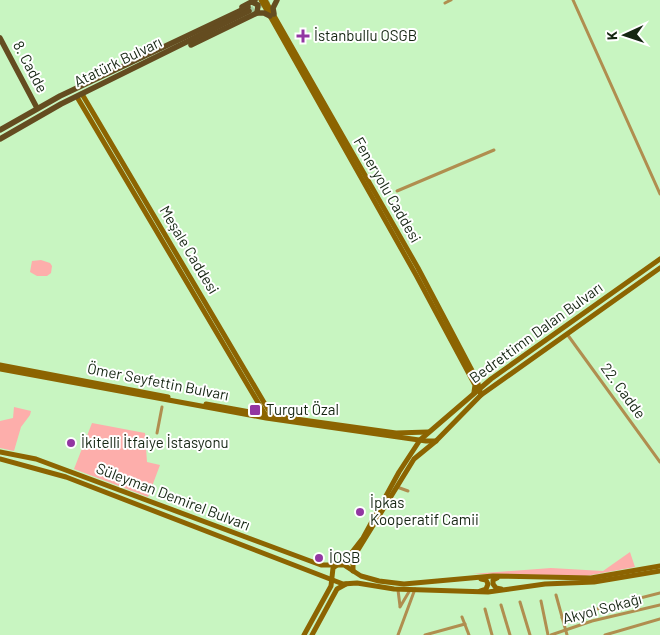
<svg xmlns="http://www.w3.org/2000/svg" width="660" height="635" font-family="Barlow,sans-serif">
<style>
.green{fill:#fdaeab}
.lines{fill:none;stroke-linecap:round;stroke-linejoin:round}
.primary-tunnel{stroke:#a4cb9e;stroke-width:5.5;stroke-dasharray:5.5 3;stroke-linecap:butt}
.street{stroke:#b08e4f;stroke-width:3}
.secondary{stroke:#8c6401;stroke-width:5}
.primary{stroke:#644c20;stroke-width:5.5}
.poi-dot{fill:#9237a2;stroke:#fff;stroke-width:2}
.labels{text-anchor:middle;stroke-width:4;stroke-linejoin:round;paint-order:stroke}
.poi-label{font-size:15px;fill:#152512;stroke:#fff;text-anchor:start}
.street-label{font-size:15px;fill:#152512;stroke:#fff}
</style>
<rect width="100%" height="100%" fill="#c8f5c1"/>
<g class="green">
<path d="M41,260L50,263L52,266L51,273L47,276H37L30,272L32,261Z"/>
<path d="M14,407L31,411L30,415L21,427L14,451L0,448V421L13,418Z"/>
<path d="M92,423L145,433L147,462L160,465L148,497L74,469Z"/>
<path d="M630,552L635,567L586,576L472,574L551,568L603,571Z"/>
</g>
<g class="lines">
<path class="primary-tunnel" d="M249,11L270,0"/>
<g class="street">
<path d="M573,0L660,194"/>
<path d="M445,3L451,0"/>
<path d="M397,191L494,150"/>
<path d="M567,334L660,462"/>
<path d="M157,433L162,407"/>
<path d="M397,487L408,491"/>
<path d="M398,590L400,606"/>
<path d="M556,595L567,635"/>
<path d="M541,601L548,635"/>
<path d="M520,602L530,635"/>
<path d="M501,605L510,635"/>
<path d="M400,607L410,590"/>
<path d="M485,609L492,635"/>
<path d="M462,617L469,635"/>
<path d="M562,618L660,593"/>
<path d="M398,635L415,589"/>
<path d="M425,635L465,624"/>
<path d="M551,635L592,621L660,605"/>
<path d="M605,635L660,619"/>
</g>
<g class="secondary">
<path d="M261,0L416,275L475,385L474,392"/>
<path d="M265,0L418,268L477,380L481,395"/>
<path d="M82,94L272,416"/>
<path d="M77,97L266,416"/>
<path d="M0,365L168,397"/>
<path d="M0,369L266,418L426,441H436"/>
<path d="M206,404L267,415L396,433L428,432"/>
<path d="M0,452L36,459L321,565H344L361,576L379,581L404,584L493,576L591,578L660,566"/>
<path d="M0,459L66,477L343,584L357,583L394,589L488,592L545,584L594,582L660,571"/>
<path d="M353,571V558L414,459L436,441L481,395L660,268"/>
<path d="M497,578L493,580V584L496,588L501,589"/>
<path d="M480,591L486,589L488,584L486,580L481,579"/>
<path d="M304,635L331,586L333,568L349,556L363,538L399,472L420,440L491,379L660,259"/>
<path d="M312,635L337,589L346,584"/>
</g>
<g class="primary">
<path d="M252,2L258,5L257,13"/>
<path d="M242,7L255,0"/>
<path d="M274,14L273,8L277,0"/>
<path d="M0,38L37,108"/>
<path d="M191,45L257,13H264L270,16"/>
<path d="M0,130L60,96L248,7"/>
<path d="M0,139L61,104L249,11"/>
</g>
</g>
<g class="poi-dot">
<path d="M300.5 28.5h5v5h5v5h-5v5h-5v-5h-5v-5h5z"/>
<rect x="249" y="404" width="12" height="12" rx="2.5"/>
<circle cx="71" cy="443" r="5"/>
<circle cx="360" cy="512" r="5"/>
<circle cx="319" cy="558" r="5"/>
</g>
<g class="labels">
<g class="poi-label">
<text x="314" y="41">İstanbullu OSGB</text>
<text x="266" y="415">Turgut Özal</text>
<text x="81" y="448">İkitelli İtfaiye İstasyonu</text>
<text x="370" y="508">İpkas<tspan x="370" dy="17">Kooperatif Camii</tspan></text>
<text x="329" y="563">İOSB</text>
</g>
<g class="street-label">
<text transform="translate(118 62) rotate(-26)" y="5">Atatürk Bulvarı</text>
<text transform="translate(30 67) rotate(62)" y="5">8. Cadde</text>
<text transform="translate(387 190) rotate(60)" y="5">Feneryolu Caddesi</text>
<text transform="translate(189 250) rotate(59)" y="5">Meşale Caddesi</text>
<text transform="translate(536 333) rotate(-36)" y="5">Bedrettimn Dalan Bulvarı</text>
<text transform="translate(158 382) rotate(11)" y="5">Ömer Seyfettin Bulvarı</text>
<text transform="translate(623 391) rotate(54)" y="5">22. Cadde</text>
<text transform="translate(173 497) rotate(21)" y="5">Süleyman Demirel Bulvarı</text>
<text transform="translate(602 609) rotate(-15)" y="5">Akyol Sokağı</text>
</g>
</g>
<g transform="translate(625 35) rotate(267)" stroke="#ffffff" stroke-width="4" paint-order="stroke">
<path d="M0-4L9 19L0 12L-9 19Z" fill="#152512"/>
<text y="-8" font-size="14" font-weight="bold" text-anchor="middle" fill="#152512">K</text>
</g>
</svg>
